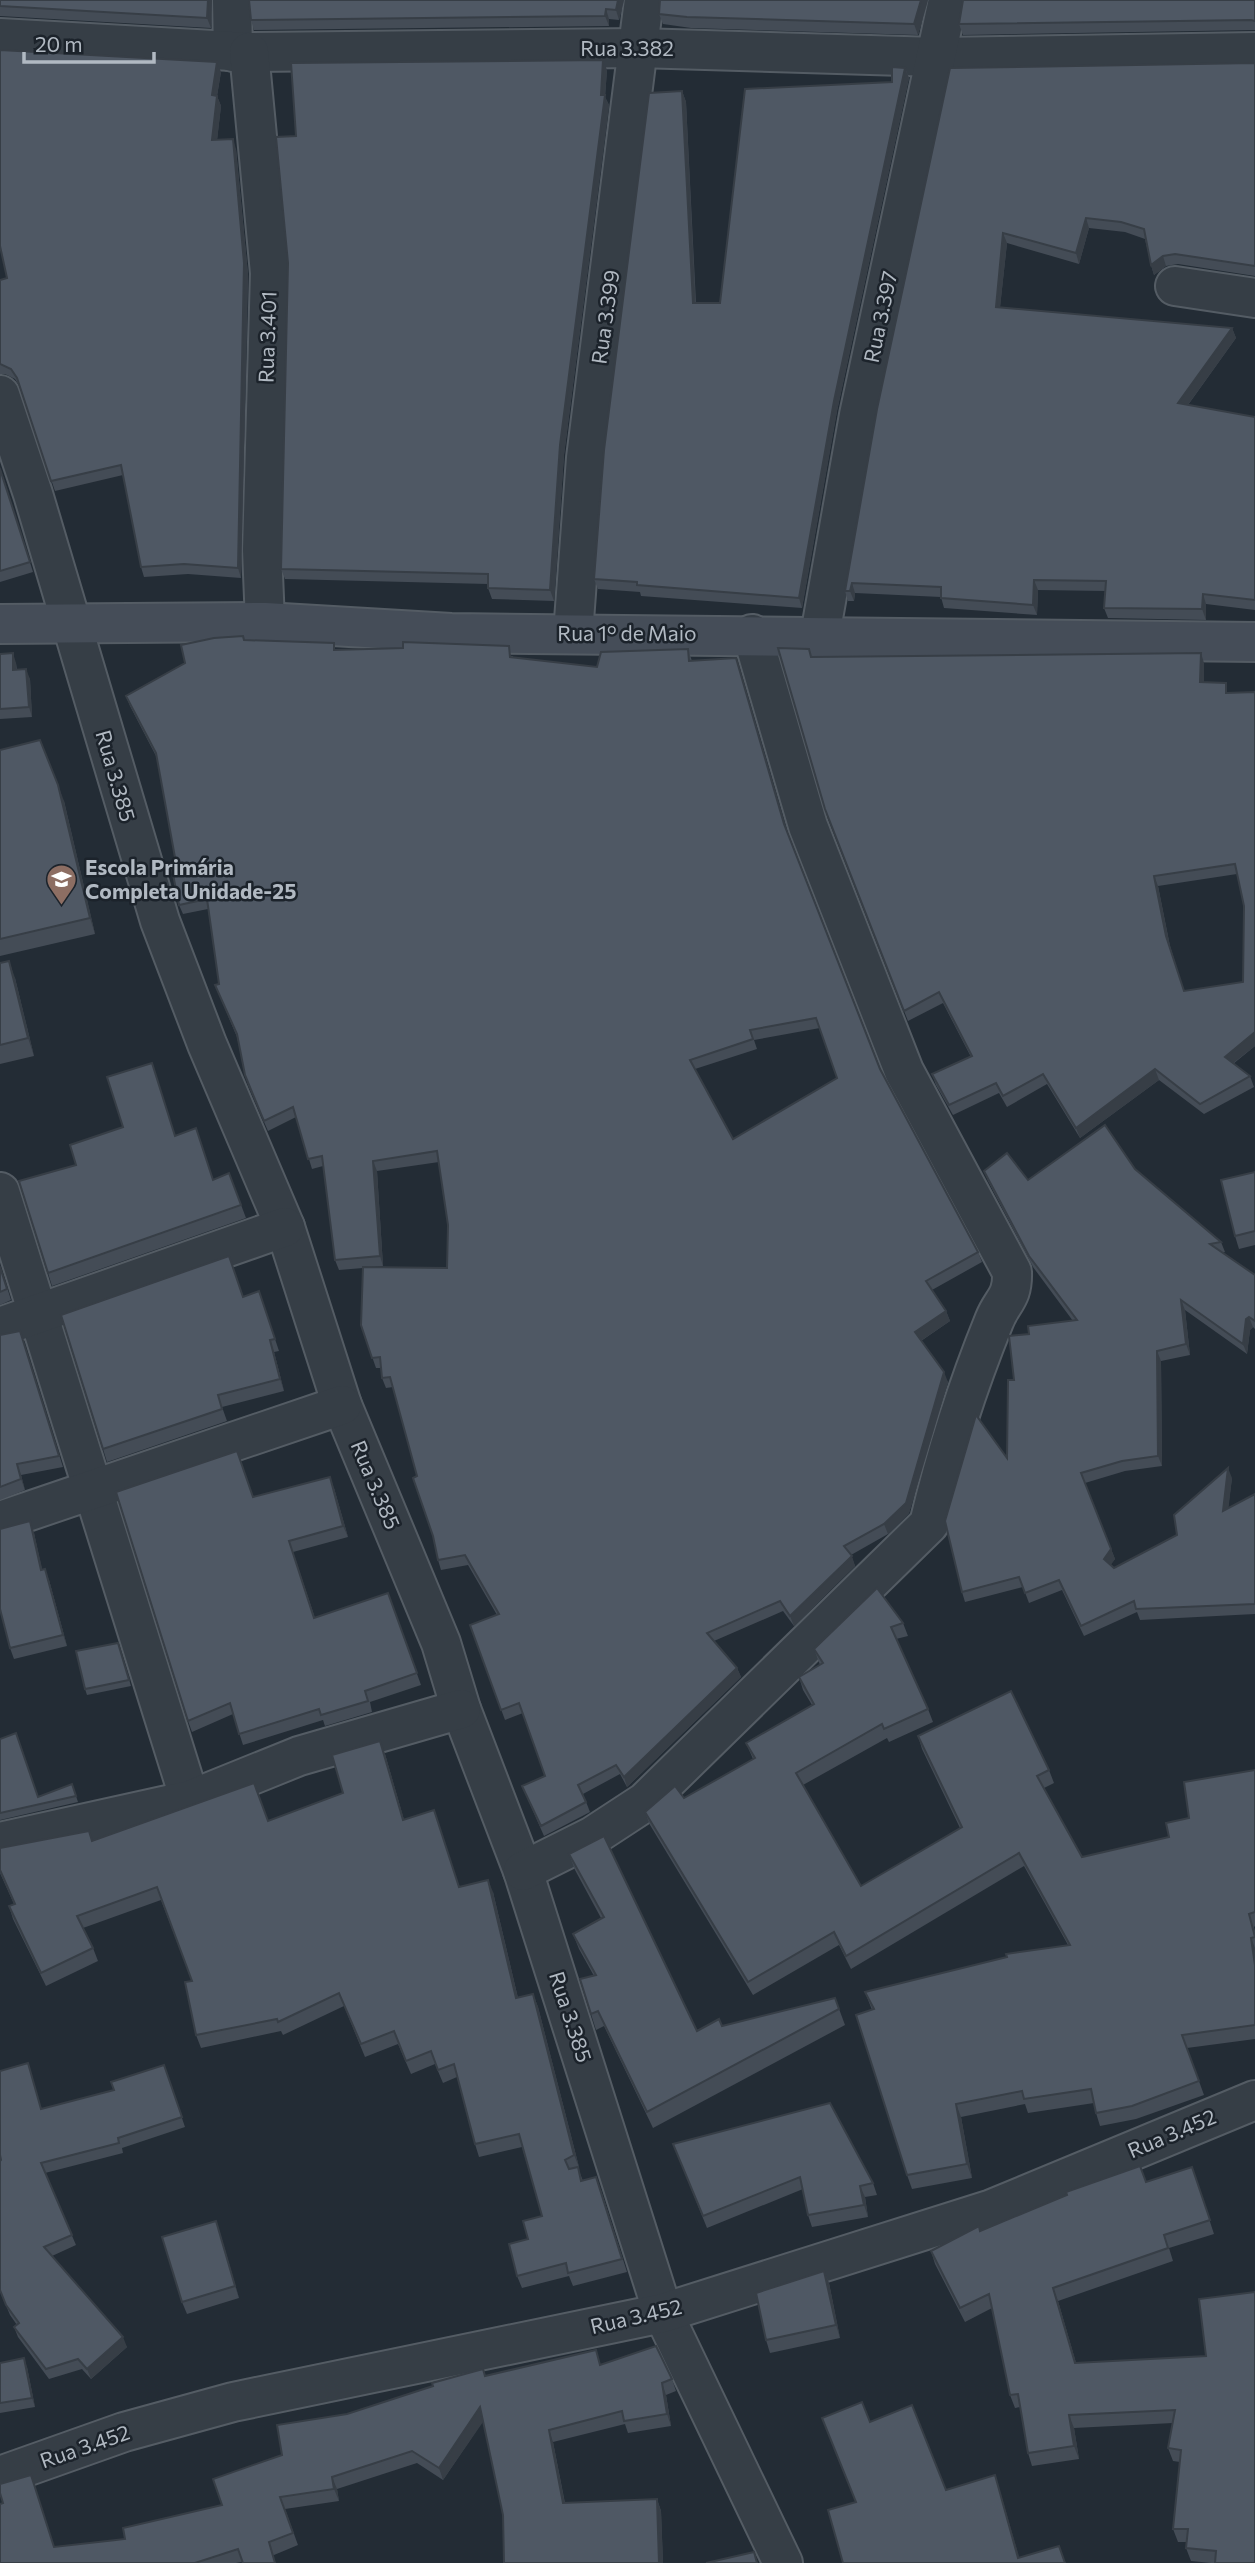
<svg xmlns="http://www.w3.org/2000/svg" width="1255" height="2563" font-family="Commissioner,sans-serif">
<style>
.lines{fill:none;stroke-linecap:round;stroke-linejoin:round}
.street-casing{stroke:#545c64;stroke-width:42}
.secondary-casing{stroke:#545c64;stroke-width:42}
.street{stroke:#363e46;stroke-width:38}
.secondary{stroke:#454d58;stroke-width:38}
.wall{fill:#444c56;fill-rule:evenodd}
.shaded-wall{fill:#373e46}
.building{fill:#4f5864;stroke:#373e46;stroke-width:2;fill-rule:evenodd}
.labels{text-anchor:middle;stroke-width:5;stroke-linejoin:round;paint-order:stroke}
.street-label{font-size:21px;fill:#b1b9c2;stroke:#1c232b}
.poi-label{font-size:21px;font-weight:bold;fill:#b1b9c2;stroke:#1c232b;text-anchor:start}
</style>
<rect width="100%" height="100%" fill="#232c35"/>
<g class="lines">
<defs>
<g id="street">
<path d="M232,0L233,52"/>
<path d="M0,38L249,52L638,48L937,57L1255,52"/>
<path d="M249,52L270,273L262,550L265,622"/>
<path d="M1175,286L1255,298"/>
<path d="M0,395L33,494L160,921L207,1044L285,1227L342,1405L441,1643L461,1709L523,1871L663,2313L783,2563"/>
<path d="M573,634L586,458L644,0"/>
<path d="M820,635L859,415L948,0"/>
<path d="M0,1192L190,1800"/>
<path d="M0,1327L285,1227"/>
<path d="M0,1521L342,1405"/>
<path d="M0,1842L190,1800L299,1756L461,1709"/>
<path d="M523,1871L593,1836L645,1802L929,1524C945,1457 968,1385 994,1321C1002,1300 1013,1299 1012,1272L904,1071L808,826L752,634"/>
<path d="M0,2476L124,2432L233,2402L663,2313L992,2209L1255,2100"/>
</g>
<path id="secondary" d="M0,624L265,622L451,633L1255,642"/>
</defs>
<use href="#street" class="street-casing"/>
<use href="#secondary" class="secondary-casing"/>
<use href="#street" class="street"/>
<use href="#secondary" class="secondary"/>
</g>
<g class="wall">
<path d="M0,0H212L211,28L0,16Z"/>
<path d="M249,0H624L619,20L609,19V26L254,30L251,20Z"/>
<path d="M660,0H928L918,35L691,28L663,24L659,14Z"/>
<path d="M1255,0V30L963,35L959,24Z"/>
<path d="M1255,63V276L1178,264L1166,266L1154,275L1151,265L1145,239L1125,232L1089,228L1079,264L1007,243L1000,307L1232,328L1236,338L1188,405L1255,417V610L1206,604V620L1108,618L1104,608L1106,591L1038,590L1037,615L944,608L941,597L855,593L854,601H848L845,591L950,68Z"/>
<path d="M905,68L909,78L837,411L802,608L641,596L640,592L598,589L594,579L682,91L686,102L696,303H720L892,82Z"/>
<path d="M607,70L605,97L609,105L564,455L554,601L492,599L488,588V584L285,579L281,569L296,136Z"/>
<path d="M221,72L217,96L221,106L217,140L236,149L248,274L241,578L188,574L144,577L141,567L123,475L55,491L20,387L15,379L5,374H0V280L7,278Z"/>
<path d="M0,467L33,572L0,582Z"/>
<path d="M243,636L245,640L336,650L513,656V657L597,667L688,649L692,661L739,668L787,831L880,1069L978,1252L982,1262L932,1290L946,1311L950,1321L921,1341L948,1382L909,1513L888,1534L851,1555L855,1566L794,1626L783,1611L714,1641L737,1668L741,1677L627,1787L620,1774L583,1794L590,1812L544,1836L522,1786L545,1776L523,1713L505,1720L470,1625L497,1615L468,1565L441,1570L438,1560L433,1536L393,1387L386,1388L382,1378L381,1368H376L361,1325L363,1268L339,1270L335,1260L323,1166L312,1169L296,1117L268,1131L248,1085L245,1075L237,1037L215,985L219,984L208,909L183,914L179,905L176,863L157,758L130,706L126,696ZM820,1028L837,1078L733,1139L695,1069L757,1049L754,1040ZM439,1162L448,1225L447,1268L367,1267L383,1266L377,1171Z"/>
<path d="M809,649L813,657L1204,663V682L1229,693L1255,1046L1233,1064L1250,1076L1254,1087L1204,1114L1159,1080L1080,1138L1047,1084L1007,1107L999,1093L953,1115L936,1085L932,1074L971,1057L943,1003L908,1021L825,809ZM1237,874L1244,906L1243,982L1184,991L1170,946L1158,886Z"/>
<path d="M0,654L16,663L17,670L30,679L32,717L0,719Z"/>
<path d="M0,750L64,801L95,934L0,956Z"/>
<path d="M0,963L15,978L34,1056L0,1064Z"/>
<path d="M156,1075L175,1136L213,1180L229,1173L246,1218L52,1286L48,1273L76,1165L123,1127Z"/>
<path d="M1135,1169L1221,1242L1225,1252L1222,1253L1255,1275V1329L1253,1327L1250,1330L1247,1354L1185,1310L1190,1355L1161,1361L1162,1466L1125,1471L1085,1483L1115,1559L1110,1565L1114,1568L1177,1535L1232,1478L1228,1508L1255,1494V1614L1140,1620L1137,1612L1084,1636L1062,1590L1029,1603L1023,1587L965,1602L962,1592L1007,1458L1014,1380L1029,1334L1073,1321L1033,1267L988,1181L984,1171L1028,1180Z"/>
<path d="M1255,1172V1245L1239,1249L1235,1236Z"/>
<path d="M0,1265L11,1300L0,1305Z"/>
<path d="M259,1291L279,1351L274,1352L284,1391L222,1407L227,1421L107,1462L103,1449L243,1297Z"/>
<path d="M20,1331L63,1467L21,1475L25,1490L0,1500V1335Z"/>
<path d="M334,1488L348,1537L293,1552L315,1618L388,1593L421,1685L370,1702L372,1712L325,1726L323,1720L243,1745L233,1714L192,1732L188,1721L253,1497Z"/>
<path d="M34,1533L42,1570L49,1580L67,1646L14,1659L10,1648Z"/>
<path d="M903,1623L908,1636L896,1639L928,1709L933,1722L889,1742L887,1738L803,1785L861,1886L960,1828L922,1749L918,1736L1049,1770L1054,1783L1044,1788L1082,1857L1169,1837L1189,1818L1255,1770V1926L1254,1927L1255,1932V2039L1187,2048L1204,2095L1136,2119L1100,2126L1096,2113L1094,2103L1028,2113L1025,2104L961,2117L972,2178L912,2189L907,2175L872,2010L865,1992L1068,1945L1024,1866L851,1969L839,1945L753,1995L650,1825L645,1812L684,1798L753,1759L746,1743L812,1705L803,1690L799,1677L820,1665L814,1649Z"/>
<path d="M118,1643L131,1686L87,1695L85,1689Z"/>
<path d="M0,1739L38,1797L72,1784L78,1802L0,1820Z"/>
<path d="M385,1754L404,1820L459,1887L493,1892L518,1998L533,1994L538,2007L579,2167L578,2168L583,2181L601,2190L627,2272L573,2286L569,2276L522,2288L517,2276L528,2239L542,2216L522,2147L479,2157L475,2144L457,2077L443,2083L435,2064L411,2074L398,2044L365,2057L344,2006L283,2035L281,2031L201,2048L196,2035L192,1981L161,1900L83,1928L93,1948L98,1961L46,1986L13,1919L9,1906L14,1904L0,1873V1848L92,1841L268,1821L343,1793Z"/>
<path d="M569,1854L697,2031L722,2026L835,1998L845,2025L653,2128L604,2026L596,2030L591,2014L594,1976L579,1949L573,1934L601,1918L575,1870Z"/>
<path d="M164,2065L185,2127L122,2148L123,2153L45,2173L76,2245L52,2256L127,2347L91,2379L82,2369L49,2379L18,2337L14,2327L17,2325L10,2315L0,2291L1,2160L31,2073L41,2109L114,2090Z"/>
<path d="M673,2144L873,2183L877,2195L865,2197L868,2217L812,2227L808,2215L803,2189L707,2228Z"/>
<path d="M1192,2167L1214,2234L1169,2248L1173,2261L1058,2301L1076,2363L1206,2356L1255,2563H1211L1191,2561L1186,2548L1187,2542H1178L1173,2529L1180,2462L1173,2461L1168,2448L1173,2423L1074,2428L1079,2459L1032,2466L1028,2453L1020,2407L1015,2408L1010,2395L992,2308L965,2322L935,2264L931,2251L981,2231L1146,2182Z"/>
<path d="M220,2233L239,2298L187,2314L182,2302Z"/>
<path d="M824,2271L829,2283L840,2338L770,2353L766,2340Z"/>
<path d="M0,2363L27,2367L35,2407L0,2413Z"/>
<path d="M601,2365L672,2379L676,2391L666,2395L671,2426L628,2433L625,2424L553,2442L565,2503L657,2499L661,2511L663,2563H504L503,2515L483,2421L443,2480L417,2463L337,2489L339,2501L285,2509L298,2545L274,2555L236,2563H0L55,2547L125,2539L222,2505L282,2455L347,2414L485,2376Z"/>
</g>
<g class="shaded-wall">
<path d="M208,0H212L211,28L207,18Z"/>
<path d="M618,0H624L619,20L616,10Z"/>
<path d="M921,0H928L918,35L914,24Z"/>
<path d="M606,9L609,19V26L605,16Z"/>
<path d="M603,60L607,70L605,97L609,105L564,455L554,601L550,590L560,445L601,95Z"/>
<path d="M217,62L221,72L217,96L221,106L216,150L212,140V95Z"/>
<path d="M905,68L909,78L837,411L802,608L799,598L834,401Z"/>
<path d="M682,91L686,102L696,313L693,303Z"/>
<path d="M233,139L236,149L248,274L241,578L238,568Z"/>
<path d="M1086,218L1089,228L1079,264L1076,253Z"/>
<path d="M1003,233L1007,243L999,317L996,307Z"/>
<path d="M1163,256L1166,266L1154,275L1151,265Z"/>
<path d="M1232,328L1236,338L1182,413L1178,403Z"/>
<path d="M1034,580L1038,590L1037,615L1033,605Z"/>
<path d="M852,583L855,593L854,601L850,591Z"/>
<path d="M1203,594L1206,604V620L1202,609Z"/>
<path d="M13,653L16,663L17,680L13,670Z"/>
<path d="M1201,653L1204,663V692L1200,682Z"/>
<path d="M736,658L739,668L788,834L784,824Z"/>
<path d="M26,669L30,679L32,717L29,707Z"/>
<path d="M58,785L64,801L95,934L90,918Z"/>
<path d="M1154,876L1158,886L1170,946L1166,936Z"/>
<path d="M9,961L15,978L34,1056L28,1038Z"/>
<path d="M1255,1032V1046L1228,1067L1225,1057Z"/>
<path d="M1155,1069L1159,1080L1080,1138L1076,1128Z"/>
<path d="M373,1161L377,1171L383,1266L380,1256Z"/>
<path d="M1181,1300L1185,1310L1190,1355L1186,1344Z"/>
<path d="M946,1311L950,1321L919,1342L915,1332Z"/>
<path d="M1249,1317L1253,1327L1250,1330L1247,1354L1243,1344L1246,1319Z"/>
<path d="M270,1340L274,1352L284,1391L280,1379Z"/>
<path d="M1157,1351L1161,1361L1162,1466L1158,1456Z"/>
<path d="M944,1372L948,1382L909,1513L888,1534L884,1524Z"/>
<path d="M17,1464L21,1475L25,1490L21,1479Z"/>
<path d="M1228,1468L1232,1478L1227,1521L1223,1511Z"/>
<path d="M330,1477L334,1488L348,1537L343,1526Z"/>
<path d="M30,1521L34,1533L45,1581L41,1570Z"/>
<path d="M1111,1549L1115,1559L1108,1569L1104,1559Z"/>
<path d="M852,1556L855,1566L794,1626L790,1616Z"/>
<path d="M45,1569L49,1580L67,1646L63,1635Z"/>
<path d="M737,1668L741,1677L627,1787L624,1777Z"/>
<path d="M380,1741L385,1754L408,1833L403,1820Z"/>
<path d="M488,1880L493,1892L521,2011L516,1998Z"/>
<path d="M1251,1938L1255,1948V1965Z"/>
<path d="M533,1994L538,2007L579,2167L574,2155Z"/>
<path d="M956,2104L961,2117L972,2178L967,2164Z"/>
<path d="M860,2186L865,2197L868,2217L864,2205Z"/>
<path d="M216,2221L220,2233L239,2298L235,2286Z"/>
<path d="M824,2271L829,2283L840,2338L836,2325Z"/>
<path d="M1053,2288L1058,2301L1080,2376L1075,2363Z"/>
<path d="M123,2337L127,2347L91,2379L87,2369Z"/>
<path d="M24,2358L27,2367L35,2407L32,2398Z"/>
<path d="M662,2383L666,2395L671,2426L667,2414Z"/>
<path d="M480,2407L485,2419L443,2480L439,2468Z"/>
<path d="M1069,2415L1074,2428L1079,2459L1074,2446Z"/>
<path d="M549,2430L553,2442L567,2515L563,2503Z"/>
<path d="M995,2475L999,2488L1021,2563H1020Z"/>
<path d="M332,2477L337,2489L339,2501L334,2489Z"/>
<path d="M657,2499L661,2511L663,2563H659Z"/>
</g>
<g class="building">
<path d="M0,0H208L207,18L0,6Z"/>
<path d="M249,0H618L616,10L606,9L605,16L251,20Z"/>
<path d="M660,0H921L914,24L687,17L659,14Z"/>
<path d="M963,0H1255V21L1251,20L959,24Z"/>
<path d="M0,50L217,62L212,95L217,96L212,140L233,139L244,263L238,568L184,564L141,567L121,465L51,481L17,378L11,369L0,364V280L7,278L0,246Z"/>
<path d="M603,60L601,95H605L560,445L550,590L488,588V574L281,569L288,263L276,137L296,136L291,63Z"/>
<path d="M1255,63V266L1175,254L1163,256L1151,265L1144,229L1121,222L1086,218L1076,253L1003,233L996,307L1232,328L1178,403L1255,417V600L1203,594L1202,609L1104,608L1106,581L1034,580L1033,605L941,598V587L852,583L850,591H845L877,409L950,68Z"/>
<path d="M892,67L905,68L834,401L799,598L637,585V582L594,579L604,450L649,93L682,91L693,303H720L745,89L892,82Z"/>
<path d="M0,469L30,562L0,571Z"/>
<path d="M243,636L244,640L334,643V650L403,648V642L509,646L510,657L597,667L601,652L688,649L689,661L736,658L784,824L880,1069L978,1252L926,1281L946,1311L915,1332L944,1372L906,1503L884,1524L844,1546L852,1556L790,1616L780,1601L707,1633L737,1668L624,1777L616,1765L578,1785L586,1802L541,1826L522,1786L545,1776L519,1703L501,1710L470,1625L499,1614L465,1555L438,1560L433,1536L413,1478L417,1476L390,1377L382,1378L380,1357L372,1358L361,1325L363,1267L447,1268L448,1225L437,1151L373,1161L380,1256L335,1260L322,1156L308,1159L293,1107L264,1121L261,1114L245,1075L237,1034L215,985L219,984L207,899L179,905L171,864L176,863L156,753L126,696L185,663L181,645L214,638ZM816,1018L837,1078L733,1139L690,1060L753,1039L750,1030Z"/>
<path d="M778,648L809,649L811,657L1201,653L1200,682L1226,683V693L1255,692V1032L1225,1057L1250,1076L1200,1104L1155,1069L1076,1128L1043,1074L1003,1096L996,1083L949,1105L932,1074L972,1056L939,992L904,1011L825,809ZM1235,864L1244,906L1243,982L1184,991L1166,936L1154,876Z"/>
<path d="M13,653V670L26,669L29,707L0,709V654Z"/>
<path d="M40,740L58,785L90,918L0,939V750Z"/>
<path d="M9,961L28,1038L0,1045V963Z"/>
<path d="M152,1063L175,1136L196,1128L213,1180L229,1173L241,1205L48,1273L19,1181L76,1165L70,1145L123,1127L107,1077Z"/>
<path d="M1105,1125L1135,1169L1221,1242L1210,1244L1255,1275V1321L1249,1317L1246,1319L1243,1344L1181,1300L1186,1344L1157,1351L1158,1456L1122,1461L1081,1473L1111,1549L1104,1559L1114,1568L1177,1535L1174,1515L1228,1468L1223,1511L1255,1494V1604L1136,1609L1134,1601L1081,1626L1059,1580L1025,1593L1019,1577L962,1592L945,1521L976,1415L1007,1458L1008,1380H1014L1009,1336L1029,1334L1028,1326L1077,1320L1029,1256L984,1171L1007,1153L1028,1180Z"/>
<path d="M1255,1172V1231L1235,1236L1221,1180Z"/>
<path d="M229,1256L243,1297L259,1291L275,1339L270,1340L280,1379L218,1395L222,1409L103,1449L61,1315Z"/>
<path d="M0,1267L7,1289L0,1292Z"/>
<path d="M20,1331L59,1456L17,1464L21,1479L0,1487V1335Z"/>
<path d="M237,1451L253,1497L330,1477L343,1526L289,1541L314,1618L388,1593L417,1673L365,1691L368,1701L321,1715L319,1709L239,1734L230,1703L188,1721L116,1492Z"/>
<path d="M30,1521L41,1570L45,1569L63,1635L10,1648L0,1609V1529Z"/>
<path d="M877,1588L903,1623L891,1627L928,1709L884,1729L882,1724L796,1773L861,1886L962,1827L918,1736L1011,1691L1049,1770L1037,1776L1082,1857L1169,1837L1166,1823L1189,1818L1184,1782L1255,1770V1912L1249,1914L1255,1937L1251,1938L1255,1965V2025L1182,2035L1199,2081L1132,2106L1096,2113L1091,2089L1024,2099L1022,2091L956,2104L967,2164L907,2175L856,2015L874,2009L865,1992L1007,1957L1006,1954L1070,1945L1019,1853L846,1956L834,1932L748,1982L645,1812L675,1786L684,1798L755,1758L746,1743L814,1704L799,1677L823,1663L814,1649Z"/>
<path d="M118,1643L129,1680L85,1689L76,1651Z"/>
<path d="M16,1733L38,1797L72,1784L76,1796L0,1813V1739Z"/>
<path d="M380,1741L403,1820L434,1810L459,1887L488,1880L516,1998L533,1994L574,2155L565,2160L569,2169L578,2167L581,2181L596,2177L622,2259L568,2273L566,2263L517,2276L509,2244L528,2239L523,2221L542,2216L519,2134L475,2144L454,2064L438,2070L431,2051L406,2061L394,2031L361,2044L339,1993L278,2022L277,2019L196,2035L185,1982L192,1981L157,1887L77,1916L93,1948L41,1973L9,1906L15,1904L0,1870V1848L89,1831L92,1841L254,1783L268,1821L343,1793L332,1755Z"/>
<path d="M604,1836L697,2031L719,2019L722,2026L835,1998L839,2009L647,2112L598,2011L591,2014L580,1979L596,1975L573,1934L604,1917L569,1854Z"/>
<path d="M28,2063L41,2109L114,2090L111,2082L164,2065L182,2117L118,2138L119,2143L41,2163L72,2235L44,2247L123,2337L87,2369L78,2359L46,2369L14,2327L19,2323L6,2305L0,2290V2161L1,2160L0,2155V2071Z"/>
<path d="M830,2103L873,2183L860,2186L864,2205L808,2215L800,2177L703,2216L673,2144Z"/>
<path d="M1140,2166L1146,2182L1192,2167L1210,2220L1164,2235L1168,2248L1053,2288L1075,2363L1206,2356L1199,2299L1255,2292V2563H1215L1216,2551L1186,2548L1188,2529H1173L1181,2450L1168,2448L1175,2410L1069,2415L1074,2446L1028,2453L1018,2394L1010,2395L989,2294L960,2308L931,2251L979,2226L980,2231L1067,2195L1066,2192Z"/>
<path d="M216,2221L235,2286L182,2302L162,2237Z"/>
<path d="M824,2271L836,2325L766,2340L756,2293Z"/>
<path d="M656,2346L672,2379L662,2383L667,2414L624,2421L622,2411L549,2430L563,2503L657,2499L659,2563H504L503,2515L480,2407L439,2468L412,2451L332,2477L334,2489L280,2497L293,2533L269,2542L275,2563H243L238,2549L195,2563H0V2504L3,2503L0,2493V2484L31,2475L54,2547L125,2539L123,2528L222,2505L213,2479L282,2455L277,2425L347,2414L433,2386L432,2383L483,2369L485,2376L596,2350L600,2365Z"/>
<path d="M24,2358L32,2398L0,2403V2363Z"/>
<path d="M862,2402L870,2422L912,2405L946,2490L995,2475L1018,2558L1059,2546L1065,2563H843L828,2510L856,2502L822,2418Z"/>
<path d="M754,2552L757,2563H706Z"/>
</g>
<defs>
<symbol id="school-pin" viewBox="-11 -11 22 30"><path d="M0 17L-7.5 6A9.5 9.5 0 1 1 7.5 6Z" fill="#8d6e63" stroke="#1c232b"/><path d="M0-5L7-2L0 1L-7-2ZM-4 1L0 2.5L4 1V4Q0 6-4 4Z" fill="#fff"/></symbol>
</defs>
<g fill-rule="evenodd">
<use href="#school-pin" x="44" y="862" width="35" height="47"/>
</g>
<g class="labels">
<g class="street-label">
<text x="627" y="56">Rua 3.382</text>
<text transform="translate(606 317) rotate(-82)" y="7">Rua 3.399</text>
<text transform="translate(881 317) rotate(-78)" y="7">Rua 3.397</text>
<text transform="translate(268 337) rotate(-88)" y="7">Rua 3.401</text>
<text x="627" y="641">Rua 1º de Maio</text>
<text transform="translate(115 776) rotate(74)" y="7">Rua 3.385</text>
<text transform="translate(375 1485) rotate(67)" y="7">Rua 3.385</text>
<text transform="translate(570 2017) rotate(72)" y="7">Rua 3.385</text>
<text transform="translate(1172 2134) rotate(-23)" y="7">Rua 3.452</text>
<text transform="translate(636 2317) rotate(-13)" y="7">Rua 3.452</text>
<text transform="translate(85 2447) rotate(-19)" y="7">Rua 3.452</text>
</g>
<g class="poi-label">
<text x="85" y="875">Escola Primária<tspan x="85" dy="24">Completa Unidade-25</tspan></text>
</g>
</g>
<path d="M24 52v10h130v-10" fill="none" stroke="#b1b9c2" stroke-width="3.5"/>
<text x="35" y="52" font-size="21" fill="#b1b9c2" stroke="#1c232b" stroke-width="5" paint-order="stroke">20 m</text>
</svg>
